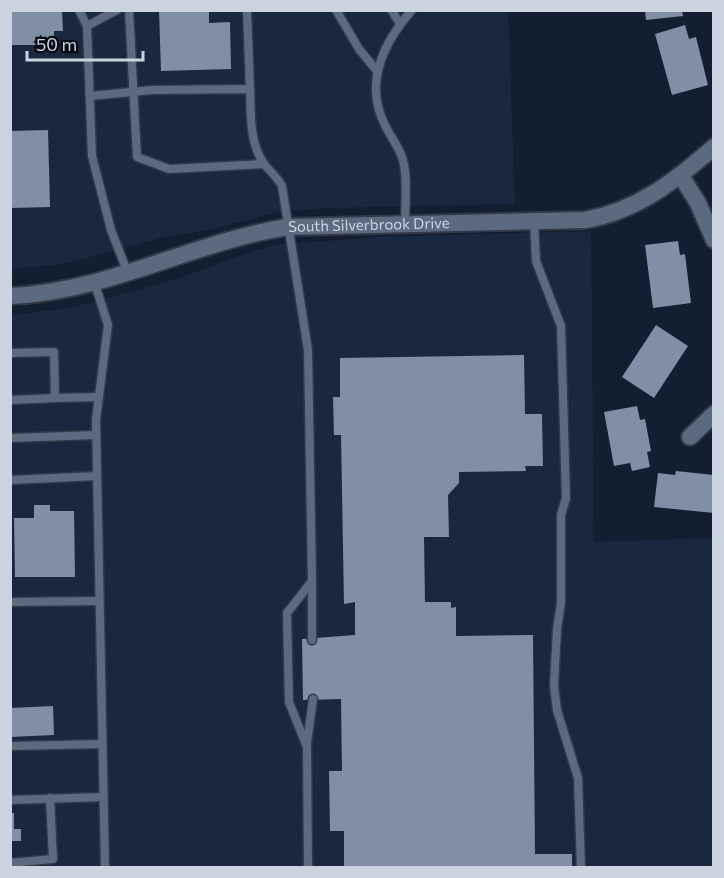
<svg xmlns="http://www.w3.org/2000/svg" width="724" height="878" font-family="Commissioner,sans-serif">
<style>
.built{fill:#1a283f}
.building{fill:#808fa6}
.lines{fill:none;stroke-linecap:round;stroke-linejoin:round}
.service-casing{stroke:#323947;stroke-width:11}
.minor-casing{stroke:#323947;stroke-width:20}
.service{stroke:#5c6a80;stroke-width:8}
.minor{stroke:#5c6a80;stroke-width:16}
.labels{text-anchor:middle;stroke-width:6;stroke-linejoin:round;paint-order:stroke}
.street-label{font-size:15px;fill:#cbd3e0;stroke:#040810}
</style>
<rect width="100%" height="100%" fill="#131e30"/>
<g class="built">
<path d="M10,11H508L515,204L328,208L278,212L208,230L164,237L64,264L11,269Z"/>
<path d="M591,231L594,542L713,538V867H11L10,315L71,308L177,279L256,250L278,245L375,237Z"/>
</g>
<g class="building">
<path d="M10,10H62L63,31H54V45H10Z"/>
<path d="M159,10H209V23L230,22L231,69L161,71Z"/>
<path d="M645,10H682L683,16L646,20Z"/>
<path d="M685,25L689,39L696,37L708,85L672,95L655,34Z"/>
<path d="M48,130L50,207L10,208V131Z"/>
<path d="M678,241L680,255L685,254L691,303L653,308L645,245Z"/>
<path d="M656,325L688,346L654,398L622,377Z"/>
<path d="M524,355L525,414H542L543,466H525L526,471L459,472V483L448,495L449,537H424L425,602H451V608L456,607V636L533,635L535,854H572V868H344V831H330L329,771H342L341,699L303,700L302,639L355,635V602L344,604L341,435H334L333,397H340V358Z"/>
<path d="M637,406L640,420L645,419L651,451L647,452L650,467L632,471L630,463L614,466L604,412Z"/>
<path d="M676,471L714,475V513L654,507L658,473L675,475Z"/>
<path d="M34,505H50V511H74L75,577H15L14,518H34Z"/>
<path d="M53,706L54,735L10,737V708Z"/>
<path d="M10,813H14V829H21V841H10Z"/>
</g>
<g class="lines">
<defs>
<g id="service">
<path d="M79,10L87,26L92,156L111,230L127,271"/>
<path d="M129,10L137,157L169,169L264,164"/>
<path d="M247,10L250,89"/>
<path d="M336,10L359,49L377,71"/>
<path d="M392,11L400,24"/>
<path d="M87,26L117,10"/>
<path d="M90,96L152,90L250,89C251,114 249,142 264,164C270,171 277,177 282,186L308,350L312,581L287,613L289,702L307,747L308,868"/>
<path d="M534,221L536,261L561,326L566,498L561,515V603L557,629L554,686L557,710L578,778L581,868"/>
<path d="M405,224C405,203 408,180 403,160C399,146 389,135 384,123C364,81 384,42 412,10"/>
<path d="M94,281L108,325L96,420L105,868"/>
<path d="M10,353L54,352L55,398L99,397"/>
<path d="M10,400L55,398"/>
<path d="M10,438L96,435"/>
<path d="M10,480L97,476"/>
<path d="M312,581V640"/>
<path d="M10,602L99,601"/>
<path d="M307,743L313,699"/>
<path d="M10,746L102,744"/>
<path d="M10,800L103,797"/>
<path d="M10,863L53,859L50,798"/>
</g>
<g id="minor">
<path d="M681,176L698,203L714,240"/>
<path id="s1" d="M10,296C106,292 194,242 287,227L585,220C637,211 675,181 714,147"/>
<path d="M690,437L714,414"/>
</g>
</defs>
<use href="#service" class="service-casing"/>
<use href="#minor" class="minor-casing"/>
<use href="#service" class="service"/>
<use href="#minor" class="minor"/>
</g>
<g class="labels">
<g class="street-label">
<text dy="5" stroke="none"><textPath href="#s1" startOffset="368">South Silverbrook Drive</textPath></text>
</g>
</g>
<rect width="724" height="878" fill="none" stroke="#cbd3e0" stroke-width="24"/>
<path d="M27 51v9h116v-9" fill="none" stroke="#cbd3e0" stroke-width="3"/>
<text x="36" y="51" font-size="18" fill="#cbd3e0" stroke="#040810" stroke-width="4.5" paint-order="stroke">50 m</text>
</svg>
